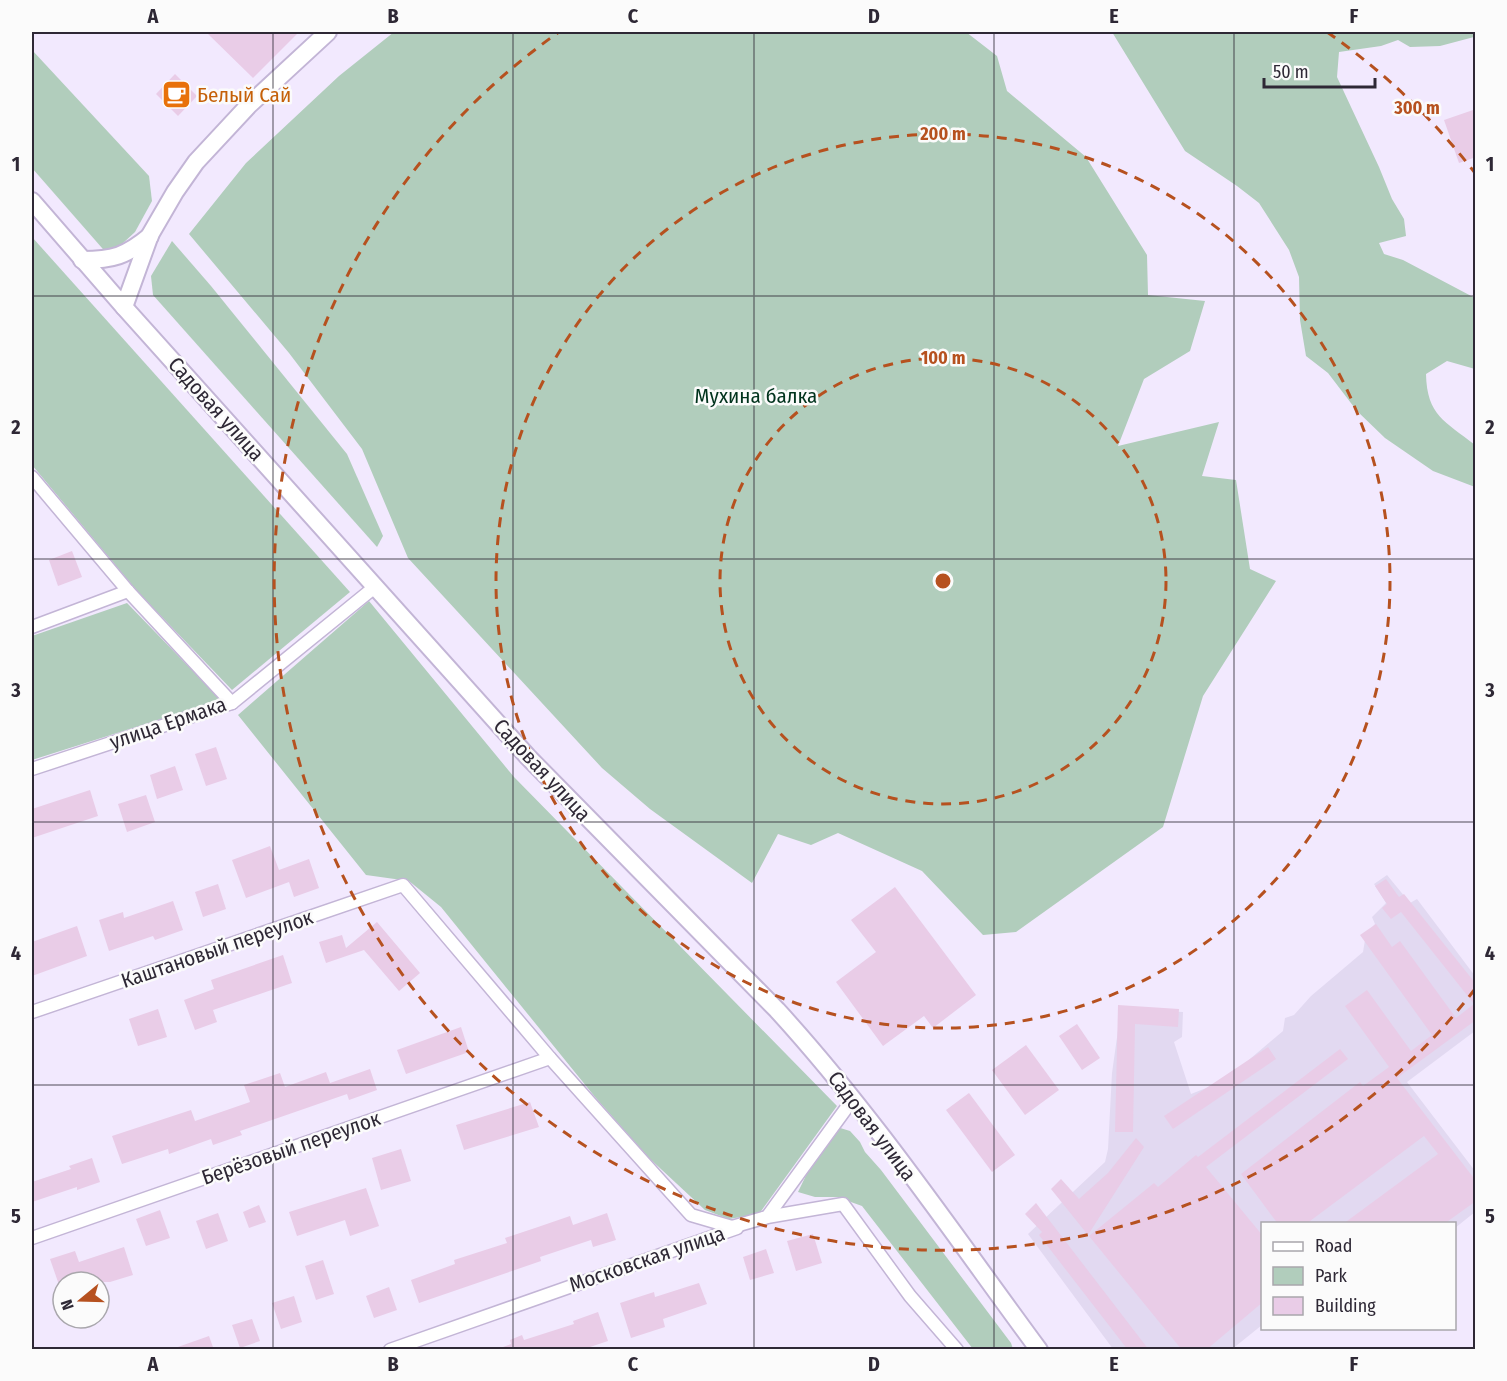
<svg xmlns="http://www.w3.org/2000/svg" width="1507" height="1381" font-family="'Fira Sans Condensed',sans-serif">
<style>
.built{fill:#e2d9f1}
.green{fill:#b1cdbc}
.building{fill:#e9cce7}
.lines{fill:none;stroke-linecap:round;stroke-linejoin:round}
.minor-casing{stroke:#c3b5d6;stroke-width:15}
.secondary-casing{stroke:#c3b5d6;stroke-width:20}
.minor{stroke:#fff;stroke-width:12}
.secondary{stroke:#fff;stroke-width:16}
.grid{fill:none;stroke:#2e2835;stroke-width:1.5;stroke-opacity:0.55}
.ring{fill:none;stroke:#b6511f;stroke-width:3;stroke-dasharray:10 8}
.labels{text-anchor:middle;stroke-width:5;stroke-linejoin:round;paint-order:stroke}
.food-label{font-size:21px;fill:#c56008;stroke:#fbfbfb;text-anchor:start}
.park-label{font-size:21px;fill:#01331d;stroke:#fbfbfb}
.street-label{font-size:21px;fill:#2e2835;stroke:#fbfbfb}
.centre{fill:#b6511f;stroke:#fbfbfb;stroke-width:3}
.ring-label{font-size:18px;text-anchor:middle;font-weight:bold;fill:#b6511f;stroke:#fbfbfb;stroke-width:5;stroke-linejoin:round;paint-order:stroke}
.neatline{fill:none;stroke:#2e2835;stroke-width:2}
.grid-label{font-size:20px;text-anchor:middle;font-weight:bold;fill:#2e2835}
</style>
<rect width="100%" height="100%" fill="#f2e9fe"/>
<path class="built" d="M1387,875L1410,903L1417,899L1475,976V1031L1407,1082L1475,1171V1212L1455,1228L1454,1224H1262V1325L1231,1350L1113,1349L1028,1234L1105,1162L1108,1149L1112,1073L1121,1009L1183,1012L1182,1037L1174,1042L1191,1094L1224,1081L1283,1031L1285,1018L1294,1015L1311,996L1363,952L1366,934L1375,924L1372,917L1386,903L1374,884Z"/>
<g class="green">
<path d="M394,32H966L997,56L1007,91L1086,157L1147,255L1148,295L1205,301L1190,351L1144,379L1118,446L1219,422L1202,476L1236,480L1250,569L1276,581L1203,696L1163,827L1016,932L983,935L922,871L838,833L811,845L778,834L752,883L650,809L602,768L408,558L362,449L289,353L189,234L246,163L339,76Z"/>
<path d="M1112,32H1475V40L1474,37L1440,46L1410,47L1398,40L1381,46L1339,52L1337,77L1379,167L1392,199L1404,219L1406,236L1379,243L1384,254L1403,260L1475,298V369L1447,361L1426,374C1427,416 1445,421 1475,445V487L1433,471L1385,438L1357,411L1328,373L1306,356L1300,320L1299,277L1289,250L1259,203L1237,186L1185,151Z"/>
<path d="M32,50L149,176L152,201L135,232L109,256L32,168Z"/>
<path d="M32,237L350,592L232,690L137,591L32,465Z"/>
<path d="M172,241L211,286L347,454L383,536L377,547L153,295L151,276Z"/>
<path d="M369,601L514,777L837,1106L759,1214L729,1219L705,1210L648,1157L595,1097L441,907L409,881L366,875L238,715Z"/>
<path d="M127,603L221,700L32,760V636Z"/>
<path d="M837,1127L850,1131L860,1142L865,1152L881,1170L1011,1343L1013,1349H973L862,1206L837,1197H815L798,1192L814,1159Z"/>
</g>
<g class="building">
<path d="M206,32H299L253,78Z"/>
<path d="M175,74L197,96L178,116L156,94Z"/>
<path d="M1476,109V157L1459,163L1444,120Z"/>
<path d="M72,551L82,577L58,586L49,560Z"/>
<path d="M216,747L227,779L206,786L195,754Z"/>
<path d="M175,766L183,790L157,799L150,775Z"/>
<path d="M90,790L98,816L32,838V809Z"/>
<path d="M146,795L155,822L127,832L118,804Z"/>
<path d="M270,846L279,870L309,859L319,888L294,897L289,882L246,898L232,860Z"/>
<path d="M1386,879L1399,897L1404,894L1476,984V1020L1397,1078L1476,1181V1201L1444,1224H1343L1438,1154L1424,1136L1306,1224H1278L1241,1174L1360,1082L1363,1086L1389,1067L1345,1006L1367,990L1411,1051L1432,1035L1360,935L1376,924L1392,947L1400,941L1456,1018L1474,1004L1401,912L1391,919L1382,908L1387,904L1375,886Z"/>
<path d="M218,884L226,909L203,917L195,892Z"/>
<path d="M895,887L976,995L933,1028L924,1016L883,1046L836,982L876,952L851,920Z"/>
<path d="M173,901L183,930L155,940L153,936L109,951L99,920L123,912L124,918Z"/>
<path d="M377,922L420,973L399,991L364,950L326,963L319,942L342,935L346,948Z"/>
<path d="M77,926L87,956L32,976V942Z"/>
<path d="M283,955L292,983L213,1010L217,1022L195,1030L184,1000L214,989L211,980Z"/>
<path d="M1118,1005L1179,1009L1178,1027L1135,1024L1133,1132H1115Z"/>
<path d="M158,1009L167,1037L138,1046L129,1019Z"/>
<path d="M1077,1024L1100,1058L1082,1070L1059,1036Z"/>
<path d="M461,1027L469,1052L406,1074L397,1050Z"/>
<path d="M1026,1045L1059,1090L1025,1115L992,1070Z"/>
<path d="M1268,1047L1276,1059L1173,1129L1164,1116Z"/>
<path d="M1340,1049L1348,1059L1206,1167L1263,1236V1302L1206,1350H1182L1089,1236L1154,1183L1158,1187L1196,1155L1198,1157Z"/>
<path d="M370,1069L377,1090L349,1100L347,1094L240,1131L242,1135L213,1145L211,1139L169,1154L168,1149L122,1164L112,1136L191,1110L195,1121L250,1102L244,1085L280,1073L285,1087L326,1072L330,1083Z"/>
<path d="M969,1093L1015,1155L992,1172L946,1110Z"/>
<path d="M530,1102L539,1127L464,1150L456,1125Z"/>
<path d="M1136,1138L1144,1147L1088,1235L1051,1189L1061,1179L1079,1199L1108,1173Z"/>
<path d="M401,1149L411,1181L381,1190L372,1158Z"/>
<path d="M92,1158L100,1182L77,1190V1187L32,1202V1182L71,1169L69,1166Z"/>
<path d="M366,1188L379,1226L350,1236L345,1220L297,1236L289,1212Z"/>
<path d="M1036,1203L1149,1350H1128L1039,1235L1042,1232L1025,1214Z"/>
<path d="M259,1205L266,1222L249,1228L243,1212Z"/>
<path d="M160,1210L170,1238L146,1246L136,1219Z"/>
<path d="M218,1213L228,1241L206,1249L196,1221Z"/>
<path d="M607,1213L616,1240L593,1247L591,1240L540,1257L541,1261L419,1303L411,1280L455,1264L454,1260L507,1243L505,1238L538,1227L570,1216L573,1225Z"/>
<path d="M813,1234L822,1263L796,1271L787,1241Z"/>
<path d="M124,1247L133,1275L110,1282H58L50,1259L75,1251L79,1262Z"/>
<path d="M766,1249L774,1273L750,1280L743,1257Z"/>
<path d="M323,1260L334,1294L316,1300L305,1266Z"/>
<path d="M699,1283L707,1304L663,1319L665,1327L631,1338L620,1303L654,1292L655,1297Z"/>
<path d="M389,1287L397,1310L374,1318L366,1296Z"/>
<path d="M294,1296L302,1322L281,1329L272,1303Z"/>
<path d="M598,1312L608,1341L581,1350H503V1347L511,1344L510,1340L522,1335L524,1340L574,1324L573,1321Z"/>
<path d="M252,1319L260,1341L240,1348L232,1325Z"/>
<path d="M209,1336L214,1350H175V1348Z"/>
</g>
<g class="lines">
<defs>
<g id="minor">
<path d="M32,477L128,591L232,703"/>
<path d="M32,627L128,591"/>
<path d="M32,769L232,703L376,586"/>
<path d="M32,1012L403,885L550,1058L691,1215L732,1227L767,1217L843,1204L910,1296L957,1350"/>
<path d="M764,1218L767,1217L853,1099"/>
<path d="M32,1238L550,1058"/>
<path d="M390,1350L737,1228"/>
</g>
<g id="secondary">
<path d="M32,201L124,307L528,757L777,1010C873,1115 954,1235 1039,1350"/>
<path d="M82,260C113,260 126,256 150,236"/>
<path d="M124,307L150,235L175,192L196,162L249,105L328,32"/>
</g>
</defs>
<use href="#minor" class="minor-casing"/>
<use href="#secondary" class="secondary-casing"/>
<use href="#minor" class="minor"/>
<use href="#secondary" class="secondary"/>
</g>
<path class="grid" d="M273,32V1350M513,32V1350M754,32V1350M994,32V1350M1234,32V1350M32,296H1476M32,559H1476M32,822H1476M32,1085H1476"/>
<g class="ring">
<circle cx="943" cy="581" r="223"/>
<circle cx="943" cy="581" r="447"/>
<path d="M1475 989A670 670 0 1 1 559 32M1327 32A670 670 0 0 1 1475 173"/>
</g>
<defs>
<symbol id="cafe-square" viewBox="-11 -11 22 22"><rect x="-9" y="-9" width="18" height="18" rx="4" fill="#e8710a" stroke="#fbfbfb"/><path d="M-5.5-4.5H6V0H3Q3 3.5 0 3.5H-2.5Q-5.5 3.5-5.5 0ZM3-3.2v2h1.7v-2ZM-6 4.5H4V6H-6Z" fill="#fff"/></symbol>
</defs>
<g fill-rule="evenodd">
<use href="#cafe-square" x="160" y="78" width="33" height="33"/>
</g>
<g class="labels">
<g class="food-label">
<text x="197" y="102">Белый Сай</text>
</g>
<g class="park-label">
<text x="756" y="403">Мухина балка</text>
</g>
<g class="street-label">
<text transform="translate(216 409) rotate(48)" y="7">Садовая улица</text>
<text transform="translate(168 723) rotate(-19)" y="7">улица Ермака</text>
<text transform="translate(542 770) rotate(47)" y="7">Садовая улица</text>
<text transform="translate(217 949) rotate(-19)" y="7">Каштановый переулок</text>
<text transform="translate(872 1126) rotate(53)" y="7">Садовая улица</text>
<text transform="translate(291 1148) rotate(-19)" y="7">Берёзовый переулок</text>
<text transform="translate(647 1259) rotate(-19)" y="7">Московская улица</text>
</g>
</g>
<circle cx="943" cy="581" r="9" class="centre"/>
<g class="ring-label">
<text x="1417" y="114">300 m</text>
<text x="943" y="140">200 m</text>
<text x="943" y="364">100 m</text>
</g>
<rect width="1507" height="1381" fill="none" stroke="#fbfbfb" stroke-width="66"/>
<rect x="1261" y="1222" width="195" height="108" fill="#fbfbfb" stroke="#a9a7ac" stroke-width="1.5"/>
<rect x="1273" y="1242" width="30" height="9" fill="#ffffff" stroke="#a9a7ac" stroke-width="1.5"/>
<text x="1315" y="1252" font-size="18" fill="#2e2835">Road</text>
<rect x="1273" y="1267" width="30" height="18" fill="#b1cdbc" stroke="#a9a7ac" stroke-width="1.5"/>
<text x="1315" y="1282" font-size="18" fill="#2e2835">Park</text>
<rect x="1273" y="1297" width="30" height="18" fill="#e9cce7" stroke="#a9a7ac" stroke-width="1.5"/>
<text x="1315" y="1312" font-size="18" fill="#2e2835">Building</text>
<g transform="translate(81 1300) rotate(251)"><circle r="28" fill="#fbfbfb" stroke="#a9a7ac" stroke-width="1.5"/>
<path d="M0-4.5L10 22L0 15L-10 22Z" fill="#b6511f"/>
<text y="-9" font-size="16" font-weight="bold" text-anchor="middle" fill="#2e2835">N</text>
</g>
<path d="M1264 78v9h111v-9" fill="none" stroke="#2e2835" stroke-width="3"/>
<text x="1273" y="78" font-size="18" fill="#2e2835" stroke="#fbfbfb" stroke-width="4.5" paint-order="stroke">50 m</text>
<rect x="33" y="33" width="1441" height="1315" class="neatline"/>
<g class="grid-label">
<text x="153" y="23">A</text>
<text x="393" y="23">B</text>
<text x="633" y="23">C</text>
<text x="874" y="23">D</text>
<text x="1114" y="23">E</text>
<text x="1354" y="23">F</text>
<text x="16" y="171">1</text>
<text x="1490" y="171">1</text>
<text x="16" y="434">2</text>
<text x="1490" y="434">2</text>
<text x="16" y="697">3</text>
<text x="1490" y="697">3</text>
<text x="16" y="960">4</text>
<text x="1490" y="960">4</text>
<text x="16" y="1223">5</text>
<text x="1490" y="1223">5</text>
<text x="153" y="1371">A</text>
<text x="393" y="1371">B</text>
<text x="633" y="1371">C</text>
<text x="874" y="1371">D</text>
<text x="1114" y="1371">E</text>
<text x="1354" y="1371">F</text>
</g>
</svg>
